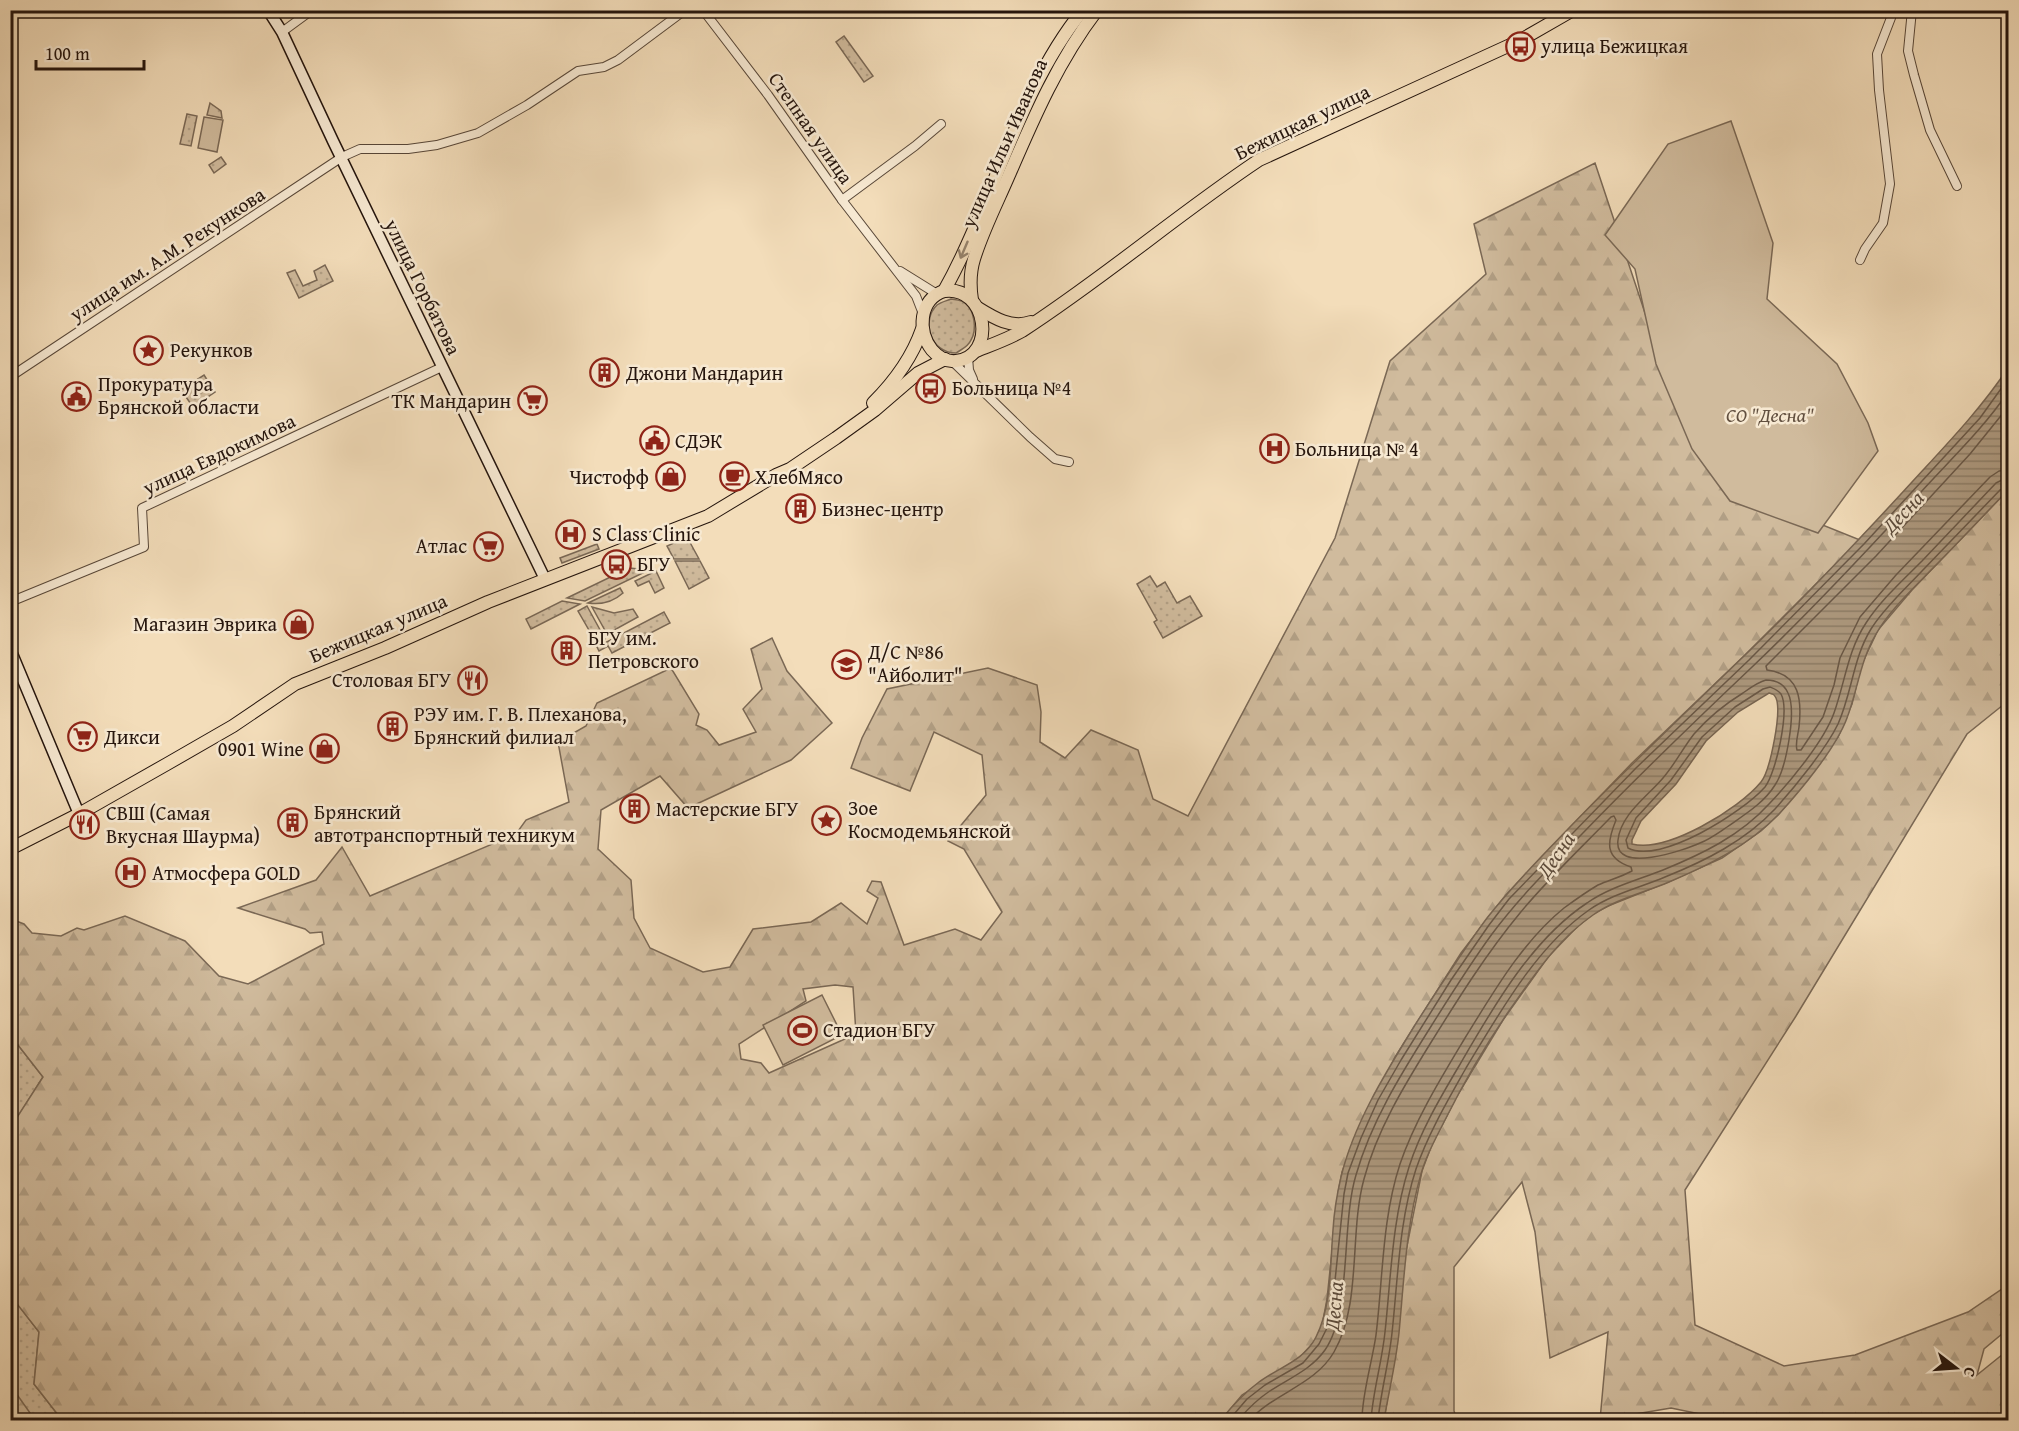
<svg xmlns="http://www.w3.org/2000/svg" width="2019" height="1431" font-family="'Gentium Book Plus',serif">
<style>
.grass{fill:url(#grass-dots);stroke:#7a6855;stroke-width:1.5}
.forest{fill:url(#forest-firs);stroke:#7a6855;stroke-width:1.5;fill-rule:evenodd}
.garden{fill:#d0bb9d;stroke:#7a6855;stroke-width:1.5}
.water{fill:url(#water-rules);stroke:#776451;stroke-width:1.5;fill-rule:evenodd}
.lines{fill:none;stroke-linecap:round;stroke-linejoin:round}
.shore{stroke:#695746;stroke-width:1.5}
.minor-casing{stroke:#584738;stroke-width:10}
.secondary-casing{stroke:#25150d;stroke-width:13}
.primary-casing{stroke:#25150d;stroke-width:14}
.minor{stroke:#f7e9d2;stroke-width:8}
.secondary{stroke:#f7e9d2;stroke-width:10}
.primary{stroke:#f3ddba;stroke-width:12}
.oneway{stroke:#96836c}
.labels{text-anchor:middle;stroke-width:5;stroke-linejoin:round;paint-order:stroke}
.poi-label{font-size:20px;fill:#25150d;stroke:#f7e9d2;text-anchor:start}
.street-label{font-size:20px;fill:#25150d;stroke:#f7e9d2}
.park-label{font-size:20px;font-style:italic;fill:#614f3f;stroke:#f7e9d2}
.water-label{font-size:21px;font-style:italic;fill:#5b4a3b;stroke:#f7e9d2}
</style>
<defs>
<pattern id="grass-dots" width="8" height="8" patternUnits="userSpaceOnUse" patternTransform="scale(1.5)"><rect width="8" height="8" fill="#d0bb9d"/><path d="M2 2h.1M6 6h.1" fill="none" stroke="#b2a086" stroke-width="1.8" stroke-linecap="round"/></pattern>
<pattern id="forest-firs" width="22" height="20" patternUnits="userSpaceOnUse" patternTransform="scale(1.5)"><rect width="22" height="20" fill="#d0bb9d"/><path d="M5 1l3.5 6h-7zM16 11l3.5 6h-7z" fill="#b2a086"/></pattern>
<pattern id="water-rules" width="6" height="5" patternUnits="userSpaceOnUse" patternTransform="scale(1.5)"><rect width="6" height="5" fill="#ad997f"/><path d="M0 2.5h6" fill="none" stroke="#8d7c66"/></pattern>
</defs>
<rect width="100%" height="100%" fill="#f3ddba"/>
<filter id="stains"><feTurbulence type="fractalNoise" baseFrequency=".00333" numOctaves="4"/><feColorMatrix values="0 0 0 0 .2 0 0 0 0 .09 0 0 0 0 .02 0 0 0 .5 -.17"/></filter>
<radialGradient id="worn" r=".72"><stop offset=".6" stop-color="#630" stop-opacity="0"/><stop offset="1" stop-color="#630" stop-opacity=".3"/></radialGradient>
<g class="grass">
<path d="M844,36L873,76L864,82L836,42Z"/>
<path d="M210,103L221,111L222,118L207,115Z"/>
<path d="M187,114L197,116L191,146L180,144Z"/>
<path d="M221,157L226,164L214,173L209,165Z"/>
<path d="M325,265L333,281L299,298L287,273L295,270L303,286L317,280L314,271Z"/>
<path d="M951,299C956,300 961,300 965,303C975,311 977,330 971,340C968,347 962,349 956,353C930,353 921,320 937,305C941,302 946,301 951,299Z"/>
<path d="M204,375L215,392L193,407L181,390Z"/>
<path d="M687,537L699,559H674L667,546Z"/>
<path d="M597,544L599,549L562,563L560,558Z"/>
<path d="M675,561H700L709,578L689,589Z"/>
<path d="M629,568L649,570L585,601L567,598Z"/>
<path d="M656,571L664,588L655,593L649,581L638,586L635,581Z"/>
<path d="M1150,576L1157,587L1165,582L1177,603L1190,596L1202,616L1163,638L1154,622L1157,620L1137,584Z"/>
<path d="M620,588L623,593C613,602 601,605 588,603Z"/>
<path d="M562,601L580,604L531,629L526,619Z"/>
<path d="M587,606L605,639L597,644L578,611Z"/>
<path d="M592,607L614,613L633,609L638,617L607,634Z"/>
<path d="M664,612L670,623L612,653L608,646L599,651L597,647Z"/>
<path d="M11,1036L43,1077L11,1128Z"/>
<path d="M10,1297L14,1299L39,1332L34,1384L62,1420H11Z"/>
</g>
<g class="forest">
<path d="M1595,163L1651,331L1733,489L1860,540L1745,655L1632,763L1558,840L1505,896L1461,953L1395,1057L1356,1135L1342,1172L1338,1193L1327,1299L1322,1326L1314,1342L1299,1358L1242,1395L1221,1420H62L34,1384L39,1332L14,1300L11,1297V1123L14,1122L43,1077L11,1036V919L24,924L32,933L61,936L77,928L84,930L125,916L185,941L219,976L248,984L324,944L322,932L310,933L305,929L238,908L316,880L342,847L370,896L516,834L526,820L569,802L558,742L586,726L597,703L671,668L699,714L696,725L707,730L719,745L756,732L743,709L762,689L751,649L772,638L787,671L832,723L791,760L688,808L660,776L601,810L598,849L631,880L634,918L650,948L703,972L730,967L753,929L811,922L841,903L867,924L878,898L867,891L872,881L881,882L904,945L955,929L981,940L1002,912L964,849L948,841L986,795L982,755L934,732L910,791L851,768L862,738L887,689L988,668L1037,685L1041,712L1040,742L1065,758L1091,730L1138,750L1153,799L1188,816L1335,538L1390,361L1486,274L1474,224ZM835,985L853,987L856,1034L769,1073L761,1063L741,1059L739,1044L806,1001L803,989Z"/>
<path d="M2008,490V701L1967,734L1796,1016L1685,1190L1695,1325L1784,1366L1855,1355L1968,1312L2008,1285V1329L1984,1349L1977,1375L2008,1350V1419L1991,1420H1729L1671,1408L1600,1420L1608,1332L1550,1358L1535,1232L1522,1182L1454,1267V1411L1457,1420H1384L1398,1335L1404,1261L1422,1171L1431,1147L1457,1096L1503,1020L1548,957L1577,927L1593,914L1608,906L1668,882L1722,858L1761,831L1778,815L1795,795L1838,737L1852,704L1861,666L1878,630L1912,590Z"/>
<path d="M10,1386H11L35,1420H18L11,1410Z"/>
</g>
<g class="garden">
<path d="M204,117L223,120L217,152L198,148Z"/>
<path d="M1731,121L1773,243L1767,299L1837,364L1868,423L1878,451L1818,533L1730,501L1692,449L1656,364L1635,269L1605,235L1668,144Z"/>
<path d="M822,995L842,1035L783,1065L763,1025Z"/>
</g>
<path class="water" d="M2008,368V490C1982,517 1956,545 1930,571C1912,590 1889,611 1876,634C1860,661 1858,689 1847,718C1836,748 1801,790 1779,814C1748,846 1709,865 1669,882C1643,893 1616,899 1593,915C1558,939 1535,974 1511,1008C1486,1044 1464,1082 1445,1120C1436,1138 1426,1155 1421,1174C1406,1226 1404,1280 1399,1333C1396,1362 1389,1391 1384,1420H1221C1232,1406 1244,1393 1259,1382C1279,1367 1304,1361 1316,1337C1332,1305 1330,1265 1333,1230C1334,1213 1337,1194 1341,1177C1354,1123 1386,1072 1415,1025C1438,989 1461,953 1487,918C1512,886 1541,857 1569,828C1625,770 1684,714 1743,657C1801,601 1857,542 1912,482C1946,445 1980,410 2008,368ZM1769,693C1773,694 1774,694 1776,698C1782,712 1770,771 1761,782C1739,809 1667,853 1632,844V840L1641,821L1676,784L1706,741L1738,712Z"/>
<g class="lines">
<g class="shore">
<path d="M2008,407L1970,454L1876,556L1766,666L1767,670C1800,674 1802,700 1799,727C1798,735 1795,743 1797,750H1801L1823,717L1834,685L1840,658L1860,617L1896,575L1990,477L1999,471L2008,470"/>
<path d="M1766,680C1776,680 1784,684 1788,693C1797,711 1786,769 1775,785C1764,803 1744,815 1727,827C1718,833 1710,839 1700,843C1685,850 1613,875 1618,840C1621,814 1647,797 1663,778C1675,764 1683,748 1694,734C1708,718 1725,704 1743,693C1750,688 1758,682 1766,680Z"/>
<path d="M1770,687C1775,689 1778,690 1781,694C1790,710 1776,773 1765,787C1743,812 1660,865 1628,848L1626,840L1636,818L1671,780L1702,737L1735,707L1763,689Z"/>
<path d="M1229,1420L1247,1399L1265,1385L1303,1363L1319,1344L1327,1328L1333,1300L1344,1194L1348,1173L1361,1138L1378,1100L1401,1060L1451,980L1489,925L1509,899L1636,768L1749,660L1864,544L1980,418L2008,379"/>
<path d="M1238,1420C1247,1410 1255,1401 1267,1393C1287,1379 1310,1371 1325,1350C1352,1311 1341,1224 1356,1175C1371,1122 1401,1074 1430,1028C1450,996 1470,964 1492,934C1519,898 1550,867 1581,835C1636,778 1693,723 1751,668C1810,612 1866,552 1921,492C1951,459 1983,429 2008,392"/>
<path d="M1250,1420C1274,1393 1315,1385 1334,1352C1362,1304 1349,1233 1364,1179C1377,1130 1404,1086 1430,1044C1458,999 1486,954 1520,913C1547,880 1581,848 1611,817L1614,816L1616,820C1607,842 1604,858 1631,867L1632,871C1621,877 1609,880 1598,885C1586,892 1575,900 1564,908C1522,942 1493,993 1465,1038C1441,1078 1415,1120 1400,1164C1382,1219 1383,1278 1376,1335C1372,1363 1362,1394 1362,1420"/>
<path d="M1371,1420C1373,1391 1382,1362 1385,1332C1391,1277 1392,1220 1409,1167C1420,1132 1440,1098 1459,1066C1492,1009 1531,940 1587,903C1610,887 1638,880 1663,870C1702,854 1740,836 1769,804C1790,782 1824,741 1834,713C1845,682 1848,650 1866,623C1881,600 1903,580 1922,561C1947,535 1971,509 1996,483L2002,480L2008,479"/>
<path d="M1378,1420C1381,1391 1389,1362 1392,1333C1398,1278 1399,1221 1416,1169C1428,1134 1448,1100 1466,1068C1499,1014 1536,947 1589,910C1612,894 1639,888 1665,877C1705,861 1745,841 1775,809C1794,788 1826,749 1838,724C1852,693 1853,658 1871,629C1884,608 1905,589 1922,571C1948,544 1974,517 2000,490L2008,487"/>
</g>
<defs>
<g id="minor">
<path d="M703,10L768,95L842,200L916,296L923,314"/>
<path d="M1912,10L1908,51L1914,75L1930,130L1957,186"/>
<path d="M282,32L312,10"/>
<path d="M842,200L915,146L941,124"/>
<path d="M1860,260L1865,249L1883,223L1890,184L1879,90L1877,54L1894,10"/>
<path d="M900,271L937,294"/>
<path d="M968,357L969,370L973,379"/>
<path d="M952,361L1030,437L1055,459L1069,462"/>
<path d="M10,377L342,157L360,149H408L437,145L478,133L527,105L578,71L604,67L618,60L685,10"/>
<path d="M10,602L144,547L142,508L442,367"/>
</g>
<g id="secondary">
<path d="M268,10L282,32L333,141L545,579"/>
<path d="M10,649L79,814"/>
</g>
<g id="primary">
<path d="M944,291C994,202 1017,91 1083,10"/>
<path d="M944,291C988,285 997,357 956,361C946,362 938,357 932,350C917,332 919,299 944,291Z"/>
<path d="M972,300C970,287 970,272 974,259C983,230 997,203 1009,175C1034,117 1058,61 1097,10"/>
<path d="M978,308C994,318 1012,329 1031,322"/>
<path d="M976,351C991,345 1008,339 1022,331C1104,278 1178,214 1259,160L1519,41L1573,10"/>
<path d="M873,403C895,381 912,358 922,329"/>
<path d="M10,849L79,814L167,764L233,726L295,684L385,648L488,602L708,516L776,475L790,469L836,438L875,410L918,373L945,359"/>
</g>
</defs>
<use href="#minor" class="minor-casing"/>
<use href="#secondary" class="secondary-casing"/>
<use href="#primary" class="primary-casing"/>
<use href="#minor" class="minor"/>
<use href="#secondary" class="secondary"/>
<use href="#primary" class="primary"/>
</g>
<defs><path id="oneway-shaft" d="M-6 0H5M1.5-3L5.5 0L1.5 3" fill="none" stroke-width="1.6" stroke-linecap="round" stroke-linejoin="round" transform="scale(1.5)"/></defs>
<use class="oneway" href="#oneway-shaft" transform="translate(964 250) rotate(113)"/>
<defs>
<symbol id="bus-ring" viewBox="-11 -11 22 22"><circle r="9.5" fill="#f7e9d2" stroke="#8f2418" stroke-width="1.5"/><path d="M-5-6H5V4H4V6H2V4H-2V6H-4V4H-5ZM-3.5-4V0h7V-4ZM-3.5 1.2v1.5H-2V1.2ZM2 1.2v1.5H3.5V1.2Z" fill="#8f2418"/></symbol>
<symbol id="sight-ring" viewBox="-11 -11 22 22"><circle r="9.5" fill="#f7e9d2" stroke="#8f2418" stroke-width="1.5"/><path d="M0-6L1.8-2.2L6-1.7L2.9 1.2L3.7 5.4L0 3.3L-3.7 5.4L-2.9 1.2L-6-1.7L-1.8-2.2Z" fill="#8f2418"/></symbol>
<symbol id="building-ring" viewBox="-11 -11 22 22"><circle r="9.5" fill="#f7e9d2" stroke="#8f2418" stroke-width="1.5"/><path d="M-4-6H4V6H1V3H-1V6H-4ZM-2.5-4.3h1.7v1.8h-1.7ZM.8-4.3h1.7v1.8H.8ZM-2.5-1h1.7V.8h-1.7ZM.8-1h1.7V.8H.8Z" fill="#8f2418"/></symbol>
<symbol id="civic-ring" viewBox="-11 -11 22 22"><circle r="9.5" fill="#f7e9d2" stroke="#8f2418" stroke-width="1.5"/><path d="M-.6-6.5H3V-4.5H.6V-3L4-1V1h2V6H-6V1h2V-1L-.6-3ZM-1.2 2.5V6h2.4V2.5Z" fill="#8f2418"/></symbol>
<symbol id="supermarket-ring" viewBox="-11 -11 22 22"><circle r="9.5" fill="#f7e9d2" stroke="#8f2418" stroke-width="1.5"/><path d="M-6-5.5h2.5l.6 2H6L4.5 2H-2.5L-4.4-4H-6ZM-1.5 3.2a1.3 1.3 0 1 0 .1 0ZM3 3.2a1.3 1.3 0 1 0 .1 0Z" fill="#8f2418"/></symbol>
<symbol id="hospital-ring" viewBox="-11 -11 22 22"><circle r="9.5" fill="#f7e9d2" stroke="#8f2418" stroke-width="1.5"/><path d="M-5-5h3v3.5h4V-5h3V5h-3V1.5h-4V5h-3Z" fill="#8f2418"/></symbol>
<symbol id="shop-ring" viewBox="-11 -11 22 22"><circle r="9.5" fill="#f7e9d2" stroke="#8f2418" stroke-width="1.5"/><path d="M-5-2.5h2.3a2.7 3.5 0 0 1 5.4 0H5L5.5 6h-11ZM-1.5-2.5h3a1.5 2.3 0 0 0-3 0Z" fill="#8f2418"/></symbol>
<symbol id="cafe-ring" viewBox="-11 -11 22 22"><circle r="9.5" fill="#f7e9d2" stroke="#8f2418" stroke-width="1.5"/><path d="M-5.5-4.5H6V0H3Q3 3.5 0 3.5H-2.5Q-5.5 3.5-5.5 0ZM3-3.2v2h1.7v-2ZM-6 4.5H4V6H-6Z" fill="#8f2418"/></symbol>
<symbol id="school-ring" viewBox="-11 -11 22 22"><circle r="9.5" fill="#f7e9d2" stroke="#8f2418" stroke-width="1.5"/><path d="M0-5L7-2L0 1L-7-2ZM-4 1L0 2.5L4 1V4Q0 6-4 4Z" fill="#8f2418"/></symbol>
<symbol id="restaurant-ring" viewBox="-11 -11 22 22"><circle r="9.5" fill="#f7e9d2" stroke="#8f2418" stroke-width="1.5"/><path d="M-5-6h1v4h1v-4h1v4h1v-4h1v5L-1.5 .5V6h-2V.5L-5-1ZM5-6V6H3V1.5H1.5Q1.5-4 5-6Z" fill="#8f2418"/></symbol>
<symbol id="stadium-ring" viewBox="-11 -11 22 22"><circle r="9.5" fill="#f7e9d2" stroke="#8f2418" stroke-width="1.5"/><path d="M0-5a6.5 5 0 1 0 0 10a6.5 5 0 1 0 0-10ZM-3.5-1.8h7v3.6h-7Z" fill="#8f2418"/></symbol>
</defs>
<g fill-rule="evenodd">
<use href="#bus-ring" x="1504" y="30" width="33" height="33"/>
<use href="#sight-ring" x="132" y="334" width="33" height="33"/>
<use href="#building-ring" x="588" y="356" width="33" height="33"/>
<use href="#bus-ring" x="914" y="372" width="33" height="33"/>
<use href="#civic-ring" x="60" y="380" width="33" height="33"/>
<use href="#supermarket-ring" x="516" y="384" width="33" height="33"/>
<use href="#civic-ring" x="638" y="424" width="33" height="33"/>
<use href="#hospital-ring" x="1258" y="432" width="33" height="33"/>
<use href="#shop-ring" x="654" y="460" width="33" height="33"/>
<use href="#cafe-ring" x="718" y="460" width="33" height="33"/>
<use href="#building-ring" x="784" y="492" width="33" height="33"/>
<use href="#hospital-ring" x="554" y="518" width="33" height="33"/>
<use href="#supermarket-ring" x="472" y="530" width="33" height="33"/>
<use href="#bus-ring" x="600" y="548" width="33" height="33"/>
<use href="#shop-ring" x="282" y="608" width="33" height="33"/>
<use href="#building-ring" x="550" y="634" width="33" height="33"/>
<use href="#school-ring" x="830" y="648" width="33" height="33"/>
<use href="#restaurant-ring" x="456" y="664" width="33" height="33"/>
<use href="#building-ring" x="376" y="710" width="33" height="33"/>
<use href="#supermarket-ring" x="66" y="720" width="33" height="33"/>
<use href="#shop-ring" x="308" y="732" width="33" height="33"/>
<use href="#building-ring" x="618" y="792" width="33" height="33"/>
<use href="#sight-ring" x="810" y="804" width="33" height="33"/>
<use href="#building-ring" x="276" y="806" width="33" height="33"/>
<use href="#restaurant-ring" x="68" y="808" width="33" height="33"/>
<use href="#hospital-ring" x="114" y="856" width="33" height="33"/>
<use href="#stadium-ring" x="786" y="1014" width="33" height="33"/>
</g>
<g class="labels">
<g class="poi-label">
<text x="1541" y="53">улица Бежицкая</text>
<text x="170" y="357">Рекунков</text>
<text x="626" y="380">Джони Мандарин</text>
<text x="98" y="391">Прокуратура<tspan x="98" dy="23">Брянской области</tspan></text>
<text x="952" y="395">Больница №4</text>
<text x="511" y="408" text-anchor="end">ТК Мандарин</text>
<text x="675" y="448">СДЭК</text>
<text x="1295" y="456">Больница № 4</text>
<text x="649" y="484" text-anchor="end">Чистофф</text>
<text x="755" y="484">ХлебМясо</text>
<text x="822" y="516">Бизнес-центр</text>
<text x="592" y="541">S Class Clinic</text>
<text x="467" y="553" text-anchor="end">Атлас</text>
<text x="637" y="571">БГУ</text>
<text x="277" y="631" text-anchor="end">Магазин Эврика</text>
<text x="588" y="645">БГУ им.<tspan x="588" dy="23">Петровского</tspan></text>
<text x="868" y="659">Д/С №86<tspan x="868" dy="23">"Айболит"</tspan></text>
<text x="451" y="687" text-anchor="end">Столовая БГУ</text>
<text x="414" y="721">РЭУ им. Г. В. Плеханова,<tspan x="414" dy="23">Брянский филиал</tspan></text>
<text x="104" y="744">Дикси</text>
<text x="304" y="756" text-anchor="end">0901 Wine</text>
<text x="848" y="815">Зое<tspan x="848" dy="23">Космодемьянской</tspan></text>
<text x="656" y="816">Мастерские БГУ</text>
<text x="314" y="819">Брянский<tspan x="314" dy="23">автотранспортный техникум</tspan></text>
<text x="106" y="820">СВШ (Самая<tspan x="106" dy="23">Вкусная Шаурма)</tspan></text>
<text x="152" y="880">Атмосфера GOLD</text>
<text x="823" y="1037">Стадион БГУ</text>
</g>
<g class="street-label">
<text transform="translate(1302 122) rotate(-26)" y="7">Бежицкая улица</text>
<text transform="translate(811 128) rotate(55)" y="7">Степная улица</text>
<text transform="translate(1004 143) rotate(-66)" y="7">улица Ильи Иванова</text>
<text transform="translate(167 254) rotate(-33)" y="7">улица им. А.М. Рекункова</text>
<text transform="translate(423 287) rotate(64)" y="7">улица Горбатова</text>
<text transform="translate(219 454) rotate(-25)" y="7">улица Евдокимова</text>
<text transform="translate(378 628) rotate(-23)" y="7">Бежицкая улица</text>
</g>
<g class="park-label">
<text x="1770" y="422">СО "Десна"</text>
</g>
<g class="water-label">
<text transform="translate(1903 512) rotate(-46)" y="7">Десна</text>
<text transform="translate(1556 855) rotate(-55)" y="7">Десна</text>
<text transform="translate(1334 1306) rotate(-85)" y="7">Десна</text>
</g>
</g>
<rect width="2019" height="1431" fill="none" stroke="#f3ddba" stroke-width="36"/>
<rect x="12" y="12" width="1995" height="1407" fill="none" stroke="#25150d" stroke-width="3"/>
<rect x="18" y="18" width="1983" height="1395" fill="none" stroke="#25150d" stroke-width="1.5"/>
<g transform="translate(1956 1368) rotate(107)" stroke="#f7e9d2" stroke-width="4.5" paint-order="stroke">
<path d="M0-4.5L10 22L0 15L-10 22Z" fill="#25150d"/>
<text y="-9" font-size="16" font-weight="bold" text-anchor="middle" fill="#25150d">С</text>
</g>
<path d="M36 60v9h108v-9" fill="none" stroke="#25150d" stroke-width="3"/>
<text x="45" y="60" font-size="18" fill="#25150d" stroke="#f7e9d2" stroke-width="4.5" paint-order="stroke">100 m</text>
<rect width="100%" height="100%" filter="url(#stains)"/>
<rect width="100%" height="100%" fill="url(#worn)"/>
</svg>
